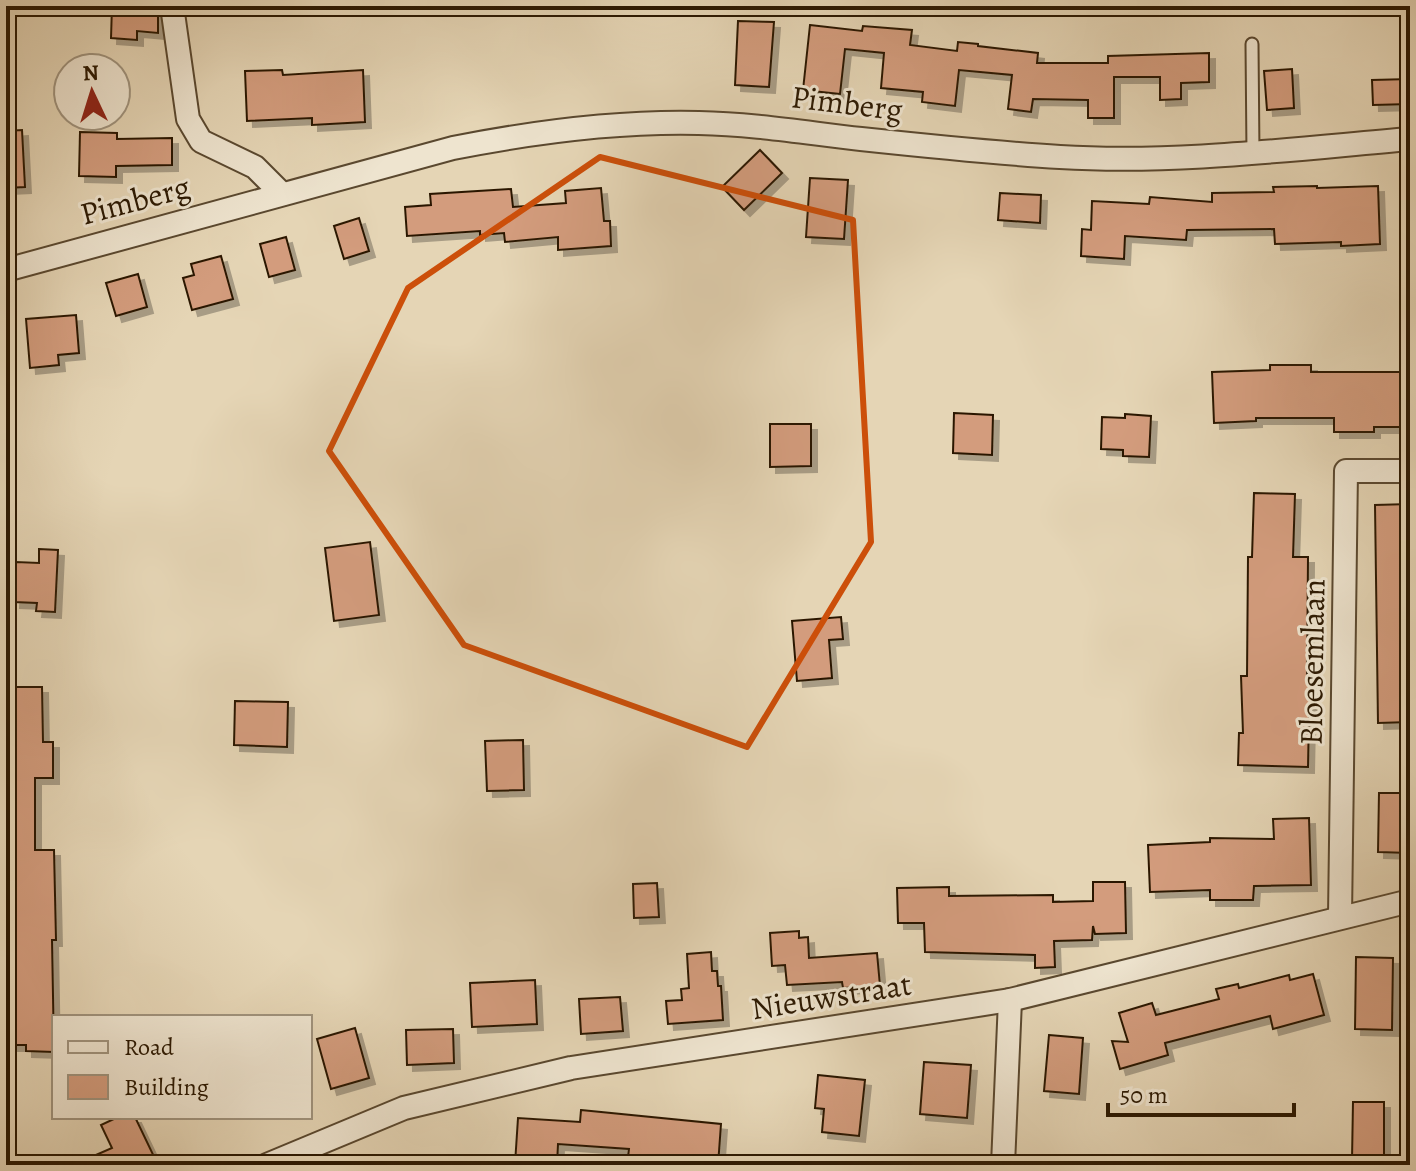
<svg xmlns="http://www.w3.org/2000/svg" width="1416" height="1171" font-family="Alegreya,serif">
<style>
.building{fill:#d39c7d;stroke:#2c1902;stroke-width:2;filter:url(#shadow)}
.lines{fill:none;stroke-linecap:round;stroke-linejoin:round}
.service-casing{stroke:#5a482f;stroke-width:15}
.minor-casing{stroke:#5a482f;stroke-width:26}
.service{stroke:#eee4cf;stroke-width:11}
.minor{stroke:#eee4cf;stroke-width:22}
.marked{fill:none;stroke:#cc4f0a;stroke-width:6;stroke-linejoin:round}
.labels{text-anchor:middle;stroke-width:6;stroke-linejoin:round;paint-order:stroke}
.street-label{font-size:32px;fill:#2c1902;stroke:#eee4cf}
</style>
<defs>
<filter id="shadow"><feDropShadow dx="6" dy="6" stdDeviation="0" flood-color="#0004"/></filter>
</defs>
<rect width="100%" height="100%" fill="#e5d5b5"/>
<filter id="stains"><feTurbulence type="fractalNoise" baseFrequency=".0025" numOctaves="4"/><feColorMatrix values="0 0 0 0 .2 0 0 0 0 .09 0 0 0 0 .02 0 0 0 .5 -.17"/></filter>
<radialGradient id="worn" r=".72"><stop offset=".6" stop-color="#630" stop-opacity="0"/><stop offset="1" stop-color="#630" stop-opacity=".3"/></radialGradient>
<g class="building">
<path d="M112,6H158V33L137,31V40L111,38Z"/>
<path d="M738,21L774,22L769,87L735,85Z"/>
<path d="M810,25L862,31L863,26L912,30L910,45L957,51L958,42L978,44V46L1038,53L1037,63H1108V56L1209,53V82L1181,83V99L1160,100V77H1114V118H1088V100L1033,99L1031,112L1008,109L1012,75L959,70L955,106L922,102L923,92L881,88L884,53L845,49L840,94L803,90Z"/>
<path d="M1292,69L1294,108L1267,110L1264,71Z"/>
<path d="M282,70L283,75L363,70L365,122L312,125V118L247,121L245,71Z"/>
<path d="M1410,79V104L1373,105L1372,80Z"/>
<path d="M22,130L25,187L6,188V131Z"/>
<path d="M80,132L117,133V139L172,138V165L116,166V177L79,176Z"/>
<path d="M760,150L782,173L744,210L722,187Z"/>
<path d="M810,178L848,180L844,239L806,237Z"/>
<path d="M1317,186V188L1378,186L1380,244L1341,246V242L1275,244L1274,229L1187,230L1186,240L1125,236L1124,259L1081,256L1082,229L1091,230L1092,201L1149,204L1150,197L1212,202V193L1274,192L1273,187Z"/>
<path d="M601,188L604,221H610L611,246L558,250V237L505,242L504,233L480,235V231L407,236L405,207L431,205L430,194L511,189L513,207L566,203L565,191Z"/>
<path d="M1000,193L1041,195L1040,223L998,220Z"/>
<path d="M359,218L369,251L344,259L334,226Z"/>
<path d="M286,237L295,270L269,277L260,244Z"/>
<path d="M221,256L233,299L192,310L183,278L194,275L191,264Z"/>
<path d="M138,274L147,307L116,316L106,283Z"/>
<path d="M76,315L79,353L58,355L59,365L30,368L26,319Z"/>
<path d="M1270,365H1311V372H1410V427H1374V432H1334V418H1256V421L1214,423L1212,372L1270,370Z"/>
<path d="M954,413L993,415L992,455L953,453Z"/>
<path d="M1125,414L1151,416L1149,457L1123,456V450L1101,449L1102,417L1125,418Z"/>
<path d="M770,424H811V466L770,467Z"/>
<path d="M1254,493L1295,494L1293,557H1308L1307,682H1310L1311,716H1309L1308,767L1238,765L1239,733H1243L1241,676H1247L1248,557H1252Z"/>
<path d="M1410,504V722L1378,723L1375,505Z"/>
<path d="M370,542L379,615L334,621L325,548Z"/>
<path d="M39,549L58,550L55,612L36,611L37,603L14,602L16,562L39,563Z"/>
<path d="M841,617L843,639L829,640L832,678L797,681L792,621Z"/>
<path d="M6,687H42L43,742H53V778H35V850H54L56,940H52L54,1052L26,1051V1045H6Z"/>
<path d="M235,701L288,702L287,747L234,745Z"/>
<path d="M523,740L524,790L487,791L485,741Z"/>
<path d="M1379,793H1410V853L1378,852Z"/>
<path d="M1309,818L1311,885L1254,886L1253,900H1210V890L1150,892L1148,845L1210,842V838L1274,839L1273,819Z"/>
<path d="M1093,882H1125L1126,933L1095,934L1093,926L1092,940L1054,941L1055,967L1035,968V955L925,952L924,923H898L897,888L949,887V896L1053,895V902L1093,901Z"/>
<path d="M657,883L659,917L634,918L633,884Z"/>
<path d="M799,931V938L808,937L809,958L877,953L880,986L843,988L842,982L787,985L785,965L772,966L770,933Z"/>
<path d="M711,952L712,971H717L718,986H721L723,1020L668,1024L666,1001L682,1000L681,989L689,988L687,954Z"/>
<path d="M1356,957L1393,958L1392,1030L1355,1029Z"/>
<path d="M1313,974L1324,1015L1273,1029L1270,1016L1165,1043L1168,1055L1120,1069L1112,1041L1128,1042L1119,1013L1152,1003L1156,1015L1219,999L1216,989L1238,984L1239,988L1289,975L1290,980Z"/>
<path d="M535,980L537,1024L472,1027L470,983Z"/>
<path d="M620,997L623,1031L581,1034L579,999Z"/>
<path d="M355,1028L369,1078L331,1089L317,1039Z"/>
<path d="M453,1029L454,1063L407,1065L406,1030Z"/>
<path d="M1049,1035L1083,1038L1079,1094L1044,1091Z"/>
<path d="M924,1062L971,1065L967,1118L920,1114Z"/>
<path d="M818,1075L865,1080L859,1136L822,1132L824,1109L815,1108Z"/>
<path d="M1353,1102H1384V1159L1352,1160Z"/>
<path d="M581,1110L721,1124L718,1165H627L629,1149L558,1144L557,1165L515,1164L518,1118L580,1122Z"/>
<path d="M118,1117H135L158,1165H73L112,1148L101,1125Z"/>
</g>
<g class="lines">
<defs>
<path id="service" d="M1252,44L1253,154"/>
<g id="minor">
<path d="M172,6L188,119L201,141L255,167L282,194"/>
<path d="M6,270L453,148C534,132 616,121 699,123C754,124 807,133 861,139C927,146 994,153 1060,157C1177,164 1293,149 1410,139"/>
<path d="M1340,917L1346,471H1410"/>
<path d="M267,1165L404,1108L571,1068L1010,1000L1410,901"/>
<path d="M1003,1165L1010,1000"/>
</g>
</defs>
<use href="#service" class="service-casing"/>
<use href="#minor" class="minor-casing"/>
<use href="#service" class="service"/>
<use href="#minor" class="minor"/>
</g>
<path class="marked" d="M600,157L853,220L871,542L747,747L464,645L329,451L408,288Z"/>
<g class="labels">
<g class="street-label">
<text transform="translate(847 103) rotate(7)" y="11">Pimberg</text>
<text transform="translate(135 200) rotate(-15)" y="11">Pimberg</text>
<text transform="translate(1312 662) rotate(-89)" y="11">Bloesemlaan</text>
<text transform="translate(831 996) rotate(-9)" y="11">Nieuwstraat</text>
</g>
</g>
<rect width="1416" height="1171" fill="none" stroke="#e5d5b5" stroke-width="32"/>
<rect x="8" y="8" width="1400" height="1155" fill="none" stroke="#2c1902" stroke-width="4"/>
<rect x="16" y="16" width="1384" height="1139" fill="none" stroke="#2c1902" stroke-width="2"/>
<rect x="52" y="1015" width="260" height="104" fill="#eee4cf" stroke="#a0937d" stroke-width="2"/>
<rect x="68" y="1041" width="40" height="12" fill="#eee4cf" stroke="#a0937d" stroke-width="2"/>
<text x="124" y="1055" font-size="24" fill="#2c1902">Road</text>
<rect x="68" y="1075" width="40" height="24" fill="#d39c7d" stroke="#a0937d" stroke-width="2"/>
<text x="124" y="1095" font-size="24" fill="#2c1902">Building</text>
<g transform="translate(92 92) rotate(356)"><circle r="38" fill="#eee4cf" stroke="#a0937d" stroke-width="2"/>
<path d="M0-6L14 30L0 20L-14 30Z" fill="#8f2418"/>
<text y="-12" font-size="22" font-weight="bold" text-anchor="middle" fill="#2c1902">N</text>
</g>
<path d="M1108 1103v12h186v-12" fill="none" stroke="#2c1902" stroke-width="4"/>
<text x="1120" y="1103" font-size="24" fill="#2c1902" stroke="#eee4cf" stroke-width="6" paint-order="stroke">50 m</text>
<rect width="100%" height="100%" filter="url(#stains)"/>
<rect width="100%" height="100%" fill="url(#worn)"/>
</svg>
